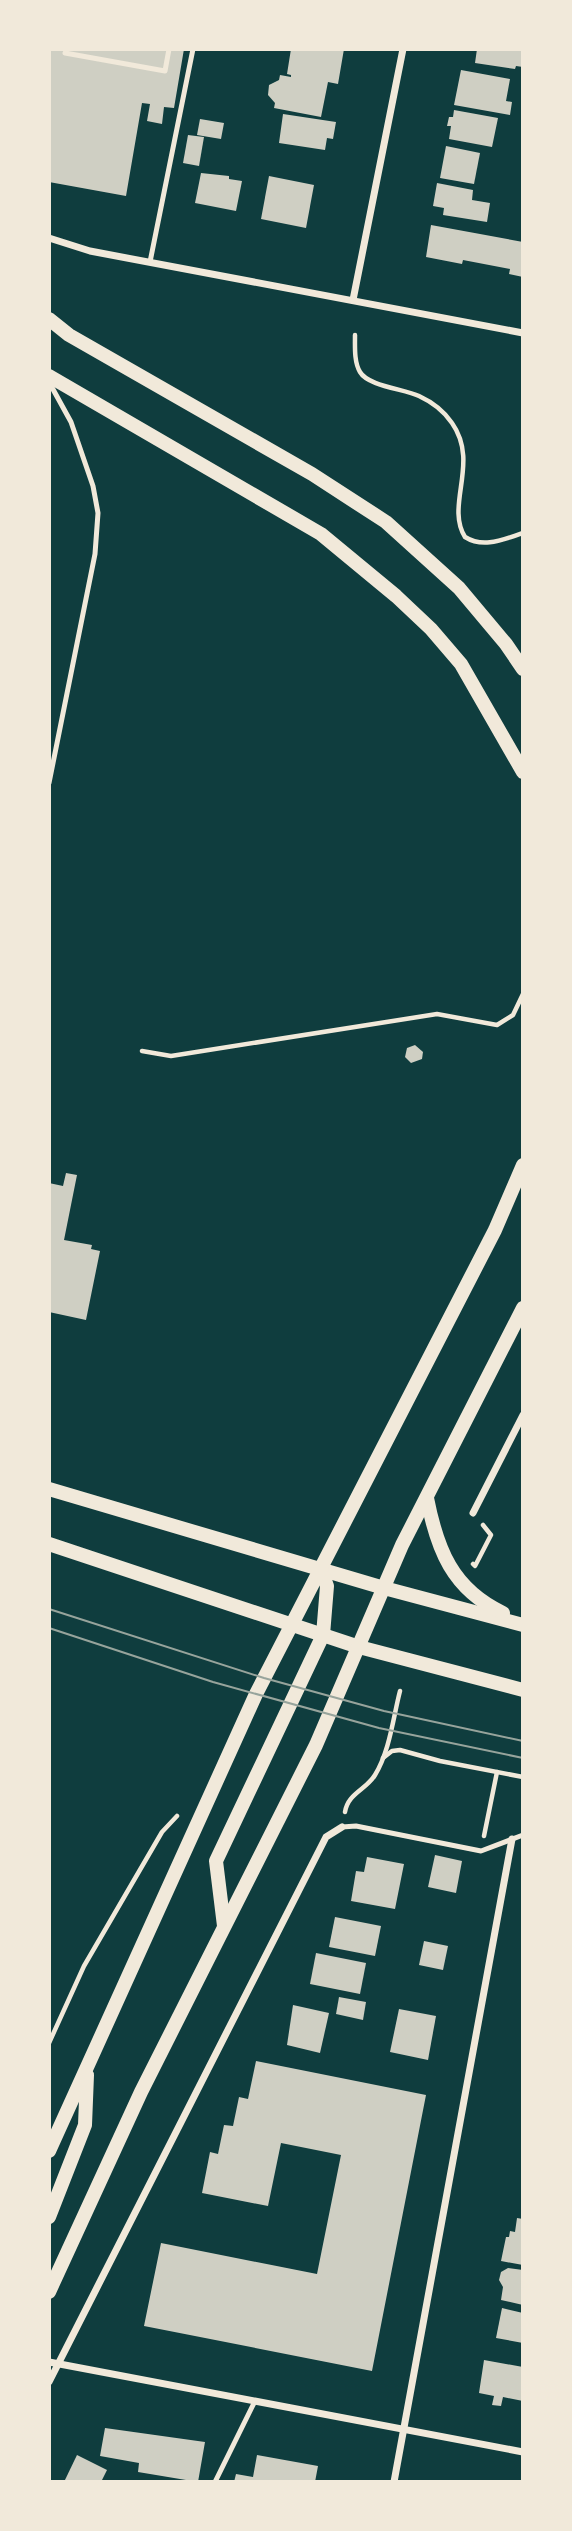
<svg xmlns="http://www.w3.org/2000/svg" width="572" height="2531" font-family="Merriweather,serif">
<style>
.building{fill:#cfcfc3}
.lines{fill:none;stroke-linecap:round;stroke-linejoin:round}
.path{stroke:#f1e9da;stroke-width:4.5}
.service{stroke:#f1e9da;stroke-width:5}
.minor{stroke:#f1e9da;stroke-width:7}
.secondary{stroke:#f1e9da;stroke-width:14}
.tram{stroke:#97a49c;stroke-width:2}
</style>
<rect width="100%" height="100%" fill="#0f3d3e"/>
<g class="building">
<path d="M49,49H184L174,108L164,107L162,124L147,121L150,104L142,103L126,196L49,182Z"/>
<path d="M291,49H344L338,84L328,82L321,117L274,108L275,103L268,95L269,85L279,80L280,75L291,77V75L287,74Z"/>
<path d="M477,49H523V67L516,66L515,69L475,63Z"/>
<path d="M461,70L510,79L506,101L512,102L510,115L454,105Z"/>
<path d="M454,110L498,118L492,147L449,139L451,126H447L449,117H453Z"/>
<path d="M283,114L336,122L333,139L327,138L325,150L279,143Z"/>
<path d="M200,119L224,123L221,139L197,135Z"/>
<path d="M188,135L204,137L199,166L183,163Z"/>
<path d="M446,146L480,153L474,184L440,178Z"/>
<path d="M201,173L229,176V179L242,181L236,211L195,203Z"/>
<path d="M269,176L314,185L306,228L261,219Z"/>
<path d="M437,183L473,190L472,200L490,203L487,222L443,215L444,208L433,206Z"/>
<path d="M431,225L523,242V277L509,274L510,269L463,260L462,264L426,257Z"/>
<path d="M415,1045L423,1052L422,1059L411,1063L405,1057L407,1048Z"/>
<path d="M66,1173L77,1175L64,1240L92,1245L91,1249L100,1251L86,1320L49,1312V1183L63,1186Z"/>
<path d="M435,1855L462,1861L456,1893L428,1887Z"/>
<path d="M367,1857L404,1864L395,1909L351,1901L356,1871L364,1872Z"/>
<path d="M335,1917L381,1926L375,1956L329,1947Z"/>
<path d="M424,1941L448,1946L443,1970L419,1965Z"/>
<path d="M316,1953L366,1963L360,1994L310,1984Z"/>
<path d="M339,1997L366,2002L363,2020L336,2014Z"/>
<path d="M293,2005L329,2013L320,2053L287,2045Z"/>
<path d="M399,2009L436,2016L428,2060L390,2052Z"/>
<path d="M256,2061L426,2095L372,2371L144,2326L161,2243L317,2274L341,2155L281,2143L268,2206L202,2193L210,2152L218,2154L224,2125L233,2126L239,2097L248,2099Z"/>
<path d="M517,2218L523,2219V2265L501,2261L506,2237H509L510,2231L515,2232Z"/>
<path d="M508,2268L523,2270V2305L501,2300L503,2287L499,2280L501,2272Z"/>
<path d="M502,2308L523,2313V2343L496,2338Z"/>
<path d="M484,2360L523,2367L521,2381H523V2401L503,2397L501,2406L492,2405L494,2396L479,2393Z"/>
<path d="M105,2428L205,2442L198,2482L138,2472L139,2463L100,2456Z"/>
<path d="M77,2455L107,2470L101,2482H64Z"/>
<path d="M257,2455L318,2466L315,2482H234L236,2474L253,2477Z"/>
</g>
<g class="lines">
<g class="path">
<path d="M355,335C355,347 354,362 360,372C368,386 404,389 419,396C432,402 444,411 452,423C480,463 445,505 465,537C484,549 504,539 523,533"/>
<path d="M142,1051L171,1056L437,1014L497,1025L513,1015L523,994"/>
<path d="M473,1564L475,1566L491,1535L483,1525"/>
<path d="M383,1758L392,1751L400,1750L440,1761L523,1777"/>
<path d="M345,1812C348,1793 366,1790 375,1775C390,1750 393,1718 400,1691"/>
<path d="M484,1836L497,1772"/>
<path d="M49,2043L84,1966L162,1832L177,1816"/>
</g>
<g class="service">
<path d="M65,53L165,71L169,49"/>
<path d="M150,262L193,49"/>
<path d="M49,382L71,422L93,486L98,513L95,554L49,783"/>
<path d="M342,1827L356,1826L481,1851L523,1835"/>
<path d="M215,2482L255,2401"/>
</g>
<g class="minor">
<path d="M49,238L90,251L523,333"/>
<path d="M353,300L403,49"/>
<path d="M473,1513L523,1415"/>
<path d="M49,2362L523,2452"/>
<path d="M49,2382L326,1837L342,1827"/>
<path d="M394,2482L512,1839"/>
</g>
<g class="secondary">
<path d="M49,319L69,335L312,474L386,522L459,588L506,644L523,669"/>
<path d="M49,376L321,534L396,596L431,629L461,664L523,772"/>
<path d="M49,1489L384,1588L523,1625"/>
<path d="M427,1498C437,1549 452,1589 503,1613"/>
<path d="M49,1544L359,1647L523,1690"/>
<path d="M224,1926L216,1861L323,1635L327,1586L321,1569"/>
<path d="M49,2151L256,1694L495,1230L523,1165"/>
<path d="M49,2217L85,2125L87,2075"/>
<path d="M49,2292L141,2092L316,1745L402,1545L523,1308"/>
</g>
<g class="tram">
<path d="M49,1609L264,1678L384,1711L523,1741"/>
<path d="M49,1628L213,1682L379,1728L523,1758"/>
</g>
</g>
<rect width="572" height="2531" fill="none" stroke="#f1e9da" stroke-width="102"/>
</svg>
